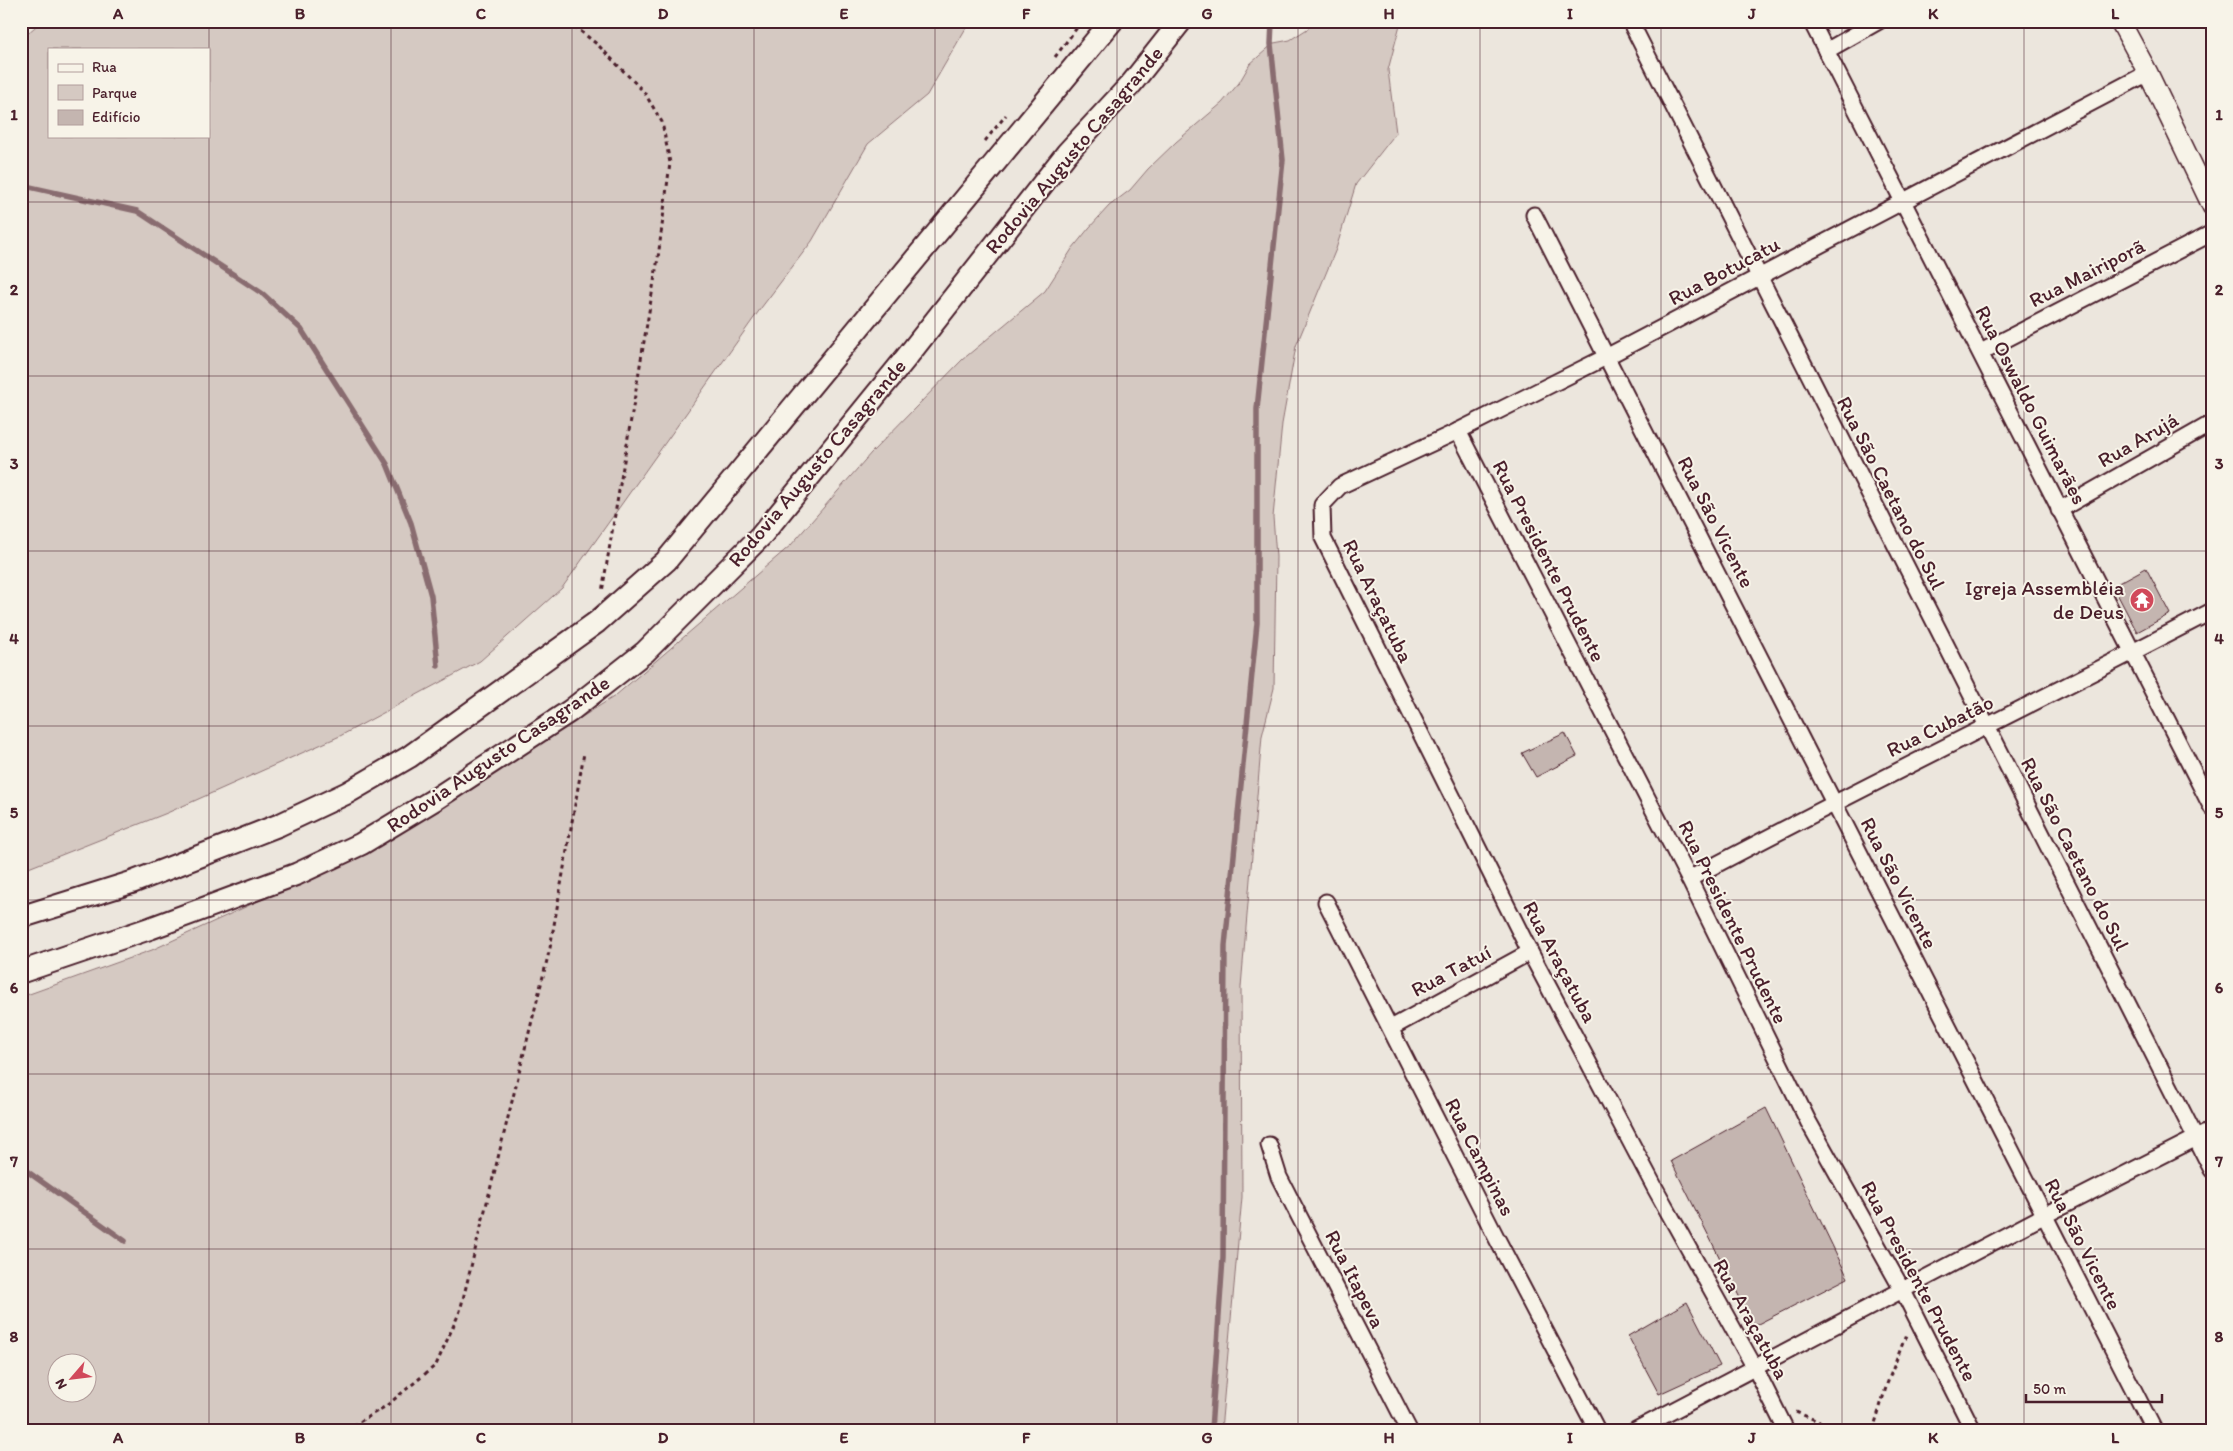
<svg xmlns="http://www.w3.org/2000/svg" width="2233" height="1451" font-family="Itim,sans-serif">
<style>
.green{fill:#d5c9c2;stroke:#907476;fill-rule:evenodd}
.lines{fill:none;stroke-linecap:round;stroke-linejoin:round}
.stream{stroke:#896c6f;stroke-width:5.5}
.building{fill:#c4b5b0;stroke:#4a1f2b}
.minor-casing{stroke:#4a1f2b;stroke-width:19}
.tertiary-casing{stroke:#4a1f2b;stroke-width:22}
.secondary-casing{stroke:#4a1f2b;stroke-width:25}
.path{stroke:#4a1f2b;stroke-width:3;stroke-dasharray:4 4;stroke-linecap:butt}
.minor{stroke:#f7f3e8;stroke-width:15}
.tertiary{stroke:#f7f3e8;stroke-width:19}
.secondary{stroke:#f7f3e8;stroke-width:21}
.grid{fill:none;stroke:#4a1f2b;stroke-width:1;stroke-opacity:0.55}
.labels{text-anchor:middle;stroke-width:4;stroke-linejoin:round;paint-order:stroke}
.street-label{font-size:21px;fill:#4a1f2b;stroke:#f7f3e8}
.poi-label{font-size:21px;fill:#4a1f2b;stroke:#f7f3e8;text-anchor:end}
.neatline{fill:none;stroke:#4a1f2b;stroke-width:2}
.grid-label{font-size:16px;text-anchor:middle;font-weight:bold;fill:#4a1f2b}
</style>
<rect width="100%" height="100%" fill="#ece6dd"/>
<filter id="ink" filterUnits="userSpaceOnUse"><feTurbulence type="fractalNoise" baseFrequency=".02" numOctaves="2"/><feDisplacementMap in="SourceGraphic" scale="10" xChannelSelector="R" yChannelSelector="G"/><feConvolveMatrix kernelMatrix="1 2 1 2 8 2 1 2 1" color-interpolation-filters="sRGB"/></filter>
<g filter="url(#ink)">
<g class="green">
<path d="M42,21H970L927,95L868,144L812,241L761,308L562,588L480,661L340,736L167,813L21,871V39ZM49,49H209V136H49Z"/>
<path d="M1315,21H1401L1388,70L1396,133L1356,184L1336,249L1296,346L1282,424L1273,517L1276,557L1274,688L1262,736L1241,987L1242,1197L1221,1430H21V997L152,950L382,844L615,696L791,545L871,453L962,360L1045,291L1072,249L1089,228L1109,206L1130,190L1148,169L1176,142L1222,103L1239,83L1250,64L1274,43L1290,40L1315,24ZM58,1364H88V1394H58Z"/>
</g>
<g class="lines">
<g class="stream">
<path d="M21,185L137,211L263,294L301,329L387,464L411,523L431,596L438,666"/>
<path d="M21,1167L125,1241"/>
<path d="M1211,1430L1223,1258L1225,946L1257,623V409L1283,160L1271,44L1272,21"/>
</g>
</g>
<g class="building">
<path d="M2146,568L2170,614L2137,632L2113,586Z"/>
<path d="M1565,733L1577,756L1536,777L1522,753Z"/>
<path d="M1766,1108L1848,1278L1754,1326L1671,1161Z"/>
<path d="M1687,1302L1720,1366L1659,1394L1628,1336Z"/>
</g>
<g class="lines">
<defs>
<g id="minor">
<path d="M1630,21L2212,1170"/>
<path d="M1811,21L2212,808"/>
<path d="M1826,51L1879,21"/>
<path d="M1534,215L2154,1430"/>
<path d="M1981,352L2212,233"/>
<path d="M1458,431L1689,879L1808,1121L1903,1291L1973,1430"/>
<path d="M2059,510L2212,423"/>
<path d="M1689,879C1862,787 2038,702 2212,611"/>
<path d="M1326,902L1496,1237L1597,1430"/>
<path d="M1391,1028L1530,952"/>
<path d="M1269,1145L1279,1177L1409,1430"/>
<path d="M1636,1430L2045,1215L2212,1130"/>
<path d="M1786,1430L1755,1368L1655,1188L1530,952L1323,538L1322,505L1340,486L1458,431L1608,356L2148,73"/>
</g>
<path id="tertiary" d="M2120,21L2148,73L2212,206"/>
<g id="secondary">
<path d="M21,917L133,882L200,856L279,825L347,793L409,757L597,622L666,561L1112,21"/>
<path d="M21,972L151,928L297,874L361,844L437,798L570,711L645,652L761,536L906,358L1067,153L1132,83L1181,21"/>
</g>
</defs>
<use href="#minor" class="minor-casing"/>
<use href="#tertiary" class="tertiary-casing"/>
<use href="#secondary" class="secondary-casing"/>
<g class="path">
<path d="M568,21L598,45L644,92L662,122L670,163L658,258L602,592"/>
<path d="M1055,57L1082,21"/>
<path d="M985,141L1006,115"/>
<path d="M1796,1412L1839,1430"/>
<path d="M346,1430L386,1406L436,1365L460,1311L550,948L584,753"/>
<path d="M1873,1430L1887,1384L1906,1335"/>
</g>
<use href="#minor" class="minor"/>
<use href="#tertiary" class="tertiary"/>
<use href="#secondary" class="secondary"/>
</g>
</g>
<path class="grid" d="M209,21V1430M391,21V1430M572,21V1430M754,21V1430M935,21V1430M1117,21V1430M1298,21V1430M1480,21V1430M1661,21V1430M1842,21V1430M2024,21V1430M21,202H2212M21,376H2212M21,551H2212M21,726H2212M21,900H2212M21,1074H2212M21,1249H2212"/>
<defs>
<symbol id="temple-disc" viewBox="-11 -11 22 22"><circle r="9.5" fill="#d1495b" stroke="#f7f3e8"/><path d="M0-6L5-2H3V0L6.5 2.5H4V6H1.5V3h-3V6H-4V2.5H-6.5L-3 0V-2H-5Z" fill="#fff"/></symbol>
</defs>
<g fill-rule="evenodd">
<use href="#temple-disc" x="2128" y="586" width="28" height="28"/>
</g>
<g class="labels">
<g class="street-label">
<text transform="translate(1074 150) rotate(-50)" y="7">Rodovia Augusto Casagrande</text>
<text transform="translate(1724 271) rotate(-28)" y="7">Rua Botucatu</text>
<text transform="translate(2087 273) rotate(-27)" y="7">Rua Mairiporã</text>
<text transform="translate(2031 405) rotate(63)" y="7">Rua Oswaldo Guimarães</text>
<text transform="translate(2138 440) rotate(-30)" y="7">Rua Arujá</text>
<text transform="translate(817 463) rotate(-50)" y="7">Rodovia Augusto Casagrande</text>
<text transform="translate(1891 493) rotate(63)" y="7">Rua São Caetano do Sul</text>
<text transform="translate(1716 522) rotate(63)" y="7">Rua São Vicente</text>
<text transform="translate(1549 561) rotate(63)" y="7">Rua Presidente Prudente</text>
<text transform="translate(1378 601) rotate(64)" y="7">Rua Araçatuba</text>
<text transform="translate(1940 726) rotate(-26)" y="7">Rua Cubatão</text>
<text transform="translate(498 754) rotate(-34)" y="7">Rodovia Augusto Casagrande</text>
<text transform="translate(2075 854) rotate(63)" y="7">Rua São Caetano do Sul</text>
<text transform="translate(1899 883) rotate(63)" y="7">Rua São Vicente</text>
<text transform="translate(1733 922) rotate(64)" y="7">Rua Presidente Prudente</text>
<text transform="translate(1560 962) rotate(62)" y="7">Rua Araçatuba</text>
<text transform="translate(1451 971) rotate(-28)" y="7">Rua Tatuí</text>
<text transform="translate(1480 1157) rotate(63)" y="7">Rua Campinas</text>
<text transform="translate(2083 1244) rotate(63)" y="7">Rua São Vicente</text>
<text transform="translate(1355 1279) rotate(63)" y="7">Rua Itapeva</text>
<text transform="translate(1919 1281) rotate(62)" y="7">Rua Presidente Prudente</text>
<text transform="translate(1751 1319) rotate(61)" y="7">Rua Araçatuba</text>
</g>
<g class="poi-label">
<text x="2124" y="595">Igreja Assembléia<tspan x="2124" dy="24">de Deus</tspan></text>
</g>
</g>
<rect width="2233" height="1451" fill="none" stroke="#f7f3e8" stroke-width="55"/>
<rect x="48" y="48" width="162" height="90" fill="#f7f3e8" stroke="#b29e9c"/>
<rect x="58" y="64" width="25" height="8" fill="#f7f3e8" stroke="#b29e9c"/>
<text x="92" y="72" font-size="15" fill="#4a1f2b">Rua</text>
<rect x="58" y="85" width="25" height="15" fill="#d5c9c2" stroke="#b29e9c"/>
<text x="92" y="98" font-size="15" fill="#4a1f2b">Parque</text>
<rect x="58" y="110" width="25" height="15" fill="#c4b5b0" stroke="#b29e9c"/>
<text x="92" y="122" font-size="15" fill="#4a1f2b">Edifício</text>
<g transform="translate(72 1378) rotate(242)"><circle r="24" fill="#f7f3e8" stroke="#b29e9c"/>
<path d="M0-4L9 19L0 12L-9 19Z" fill="#d1495b"/>
<text y="-8" font-size="14" font-weight="bold" text-anchor="middle" fill="#4a1f2b">N</text>
</g>
<path d="M2026 1394v8h136v-8" fill="none" stroke="#4a1f2b" stroke-width="2.5"/>
<text x="2033" y="1394" font-size="15" fill="#4a1f2b" stroke="#f7f3e8" stroke-width="4" paint-order="stroke">50 m</text>
<rect x="28" y="28" width="2178" height="1396" class="neatline"/>
<g class="grid-label">
<text x="118" y="19">A</text>
<text x="300" y="19">B</text>
<text x="481" y="19">C</text>
<text x="663" y="19">D</text>
<text x="844" y="19">E</text>
<text x="1026" y="19">F</text>
<text x="1207" y="19">G</text>
<text x="1389" y="19">H</text>
<text x="1570" y="19">I</text>
<text x="1752" y="19">J</text>
<text x="1933" y="19">K</text>
<text x="2115" y="19">L</text>
<text x="14" y="120">1</text>
<text x="2219" y="120">1</text>
<text x="14" y="295">2</text>
<text x="2219" y="295">2</text>
<text x="14" y="469">3</text>
<text x="2219" y="469">3</text>
<text x="14" y="644">4</text>
<text x="2219" y="644">4</text>
<text x="14" y="818">5</text>
<text x="2219" y="818">5</text>
<text x="14" y="993">6</text>
<text x="2219" y="993">6</text>
<text x="14" y="1167">7</text>
<text x="2219" y="1167">7</text>
<text x="14" y="1342">8</text>
<text x="2219" y="1342">8</text>
<text x="118" y="1443">A</text>
<text x="300" y="1443">B</text>
<text x="481" y="1443">C</text>
<text x="663" y="1443">D</text>
<text x="844" y="1443">E</text>
<text x="1026" y="1443">F</text>
<text x="1207" y="1443">G</text>
<text x="1389" y="1443">H</text>
<text x="1570" y="1443">I</text>
<text x="1752" y="1443">J</text>
<text x="1933" y="1443">K</text>
<text x="2115" y="1443">L</text>
</g>
</svg>
